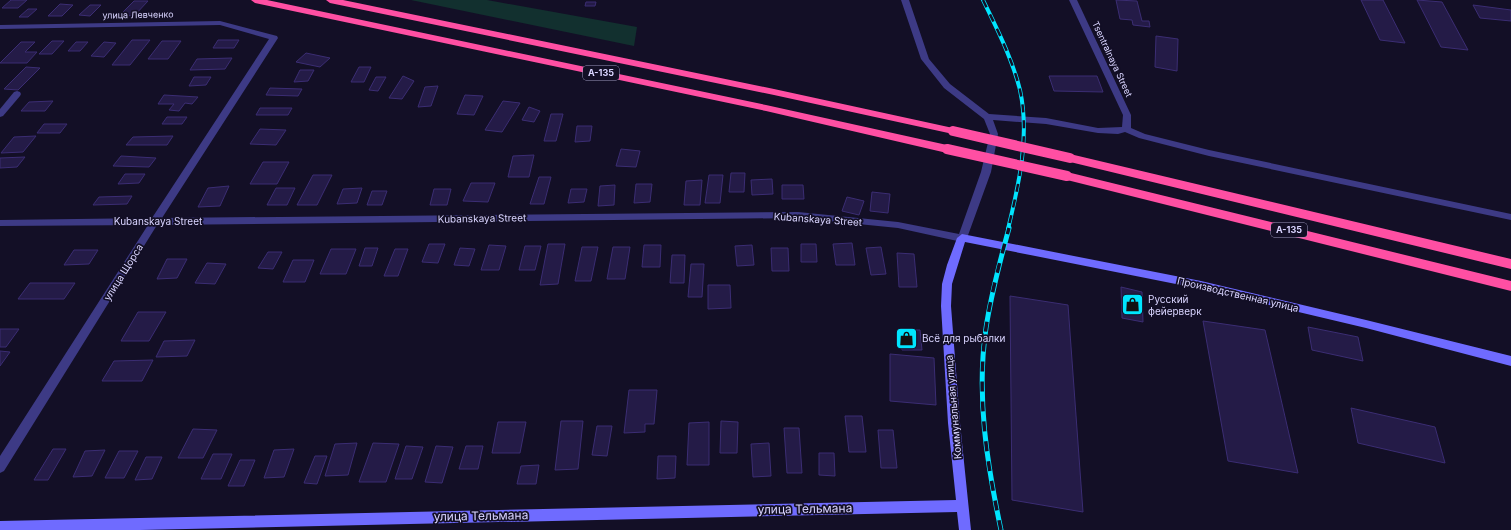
<svg xmlns="http://www.w3.org/2000/svg" width="1511" height="530" font-family="Inter,sans-serif">
<style>
.green{fill:#12302f}
.building{fill:#241b47;stroke:#3b2d73}
.lines{fill:none;stroke-linecap:round;stroke-linejoin:round}
.street{fill:#3d3a85;fill-rule:evenodd}
.secondary{fill:#6f6bff;fill-rule:evenodd}
.highway{fill:#ff4fa3;fill-rule:evenodd}
.rail-far1-casing{stroke:#00e5ff;stroke-width:4}
.rail-casing{stroke:#00e5ff;stroke-width:5}
.rail-far1{stroke:#130f26;stroke-width:2.5;stroke-dasharray:8;stroke-linecap:butt}
.rail{stroke:#130f26;stroke-width:3.5;stroke-dasharray:10;stroke-linecap:butt}
.highway-bridge{stroke:#ff4fa3;stroke-width:10}
.labels{text-anchor:middle;stroke-width:3.5;stroke-linejoin:round;paint-order:stroke}
.far-street-label{font-size:9px;fill:#d9d4ff;stroke:#130f26}
.shield{fill:#130f26;stroke:#9e99be;stroke-width:1}
.shield-label{font-size:9px;font-weight:bold;fill:#d9d4ff}
.street-label{font-size:10px;fill:#d9d4ff;stroke:#130f26}
.poi-label{font-size:10px;fill:#d9d4ff;stroke:#130f26;text-anchor:start}
.near-street-label{font-size:12px;fill:#d9d4ff;stroke:#130f26}
</style>
<rect width="100%" height="100%" fill="#130f26"/>
<path class="green" d="M411,0H487L637,27L634,46Z"/>
<g class="building">
<path d="M11,0H27L18,8H2Z"/>
<path d="M1116,0L1137,1L1142,21H1149L1150,27L1133,25L1132,20L1120,19Z"/>
<path d="M1361,0H1383L1405,43L1380,40Z"/>
<path d="M1417,0L1442,2L1468,50L1441,47Z"/>
<path d="M134,1H148L134,16L120,15Z"/>
<path d="M586,2H596L595,6H585Z"/>
<path d="M60,4L73,5L62,16H48Z"/>
<path d="M90,5H101L90,16L79,15Z"/>
<path d="M1473,5L1511,10V21L1480,18Z"/>
<path d="M28,9H37L28,17H19Z"/>
<path d="M1156,36L1178,39L1177,71L1155,67Z"/>
<path d="M132,40H150L130,65H112Z"/>
<path d="M218,40H239L234,48H213Z"/>
<path d="M52,41H64L52,54H39Z"/>
<path d="M162,41H181L168,59H148Z"/>
<path d="M21,42H35L25,52H37L27,63H0Z"/>
<path d="M76,42H88L80,51H68Z"/>
<path d="M104,42L116,43L104,57L91,56Z"/>
<path d="M306,53L330,58L320,67L296,62Z"/>
<path d="M232,58L225,69L190,70L197,59Z"/>
<path d="M26,67L40,68L18,90L4,89Z"/>
<path d="M359,67H371L364,82H351Z"/>
<path d="M300,70H314L308,81L294,82Z"/>
<path d="M403,76L414,81L402,99L389,98Z"/>
<path d="M1049,76H1097L1103,92L1054,91Z"/>
<path d="M194,77H211L206,85L189,86Z"/>
<path d="M376,77H386L378,91L369,90Z"/>
<path d="M438,86L431,106L418,107L425,87Z"/>
<path d="M270,88L302,89L298,96L266,95Z"/>
<path d="M164,95L198,97L192,104L185,103L179,111L169,110L174,104H158Z"/>
<path d="M465,95L483,96L474,115L457,114Z"/>
<path d="M53,101L45,111H21L29,102Z"/>
<path d="M503,101L520,103L502,132L485,130Z"/>
<path d="M529,107L540,111L534,122L522,120Z"/>
<path d="M260,108H292L288,115H256Z"/>
<path d="M551,114H563L556,141H544Z"/>
<path d="M167,117H187L182,124H162Z"/>
<path d="M44,124H67L60,133H37Z"/>
<path d="M577,126H592L590,141L575,142Z"/>
<path d="M260,129L286,130L276,145L250,144Z"/>
<path d="M36,136L23,152L1,153L14,137Z"/>
<path d="M173,136L167,145H126L133,137Z"/>
<path d="M621,149L640,151L636,167L616,166Z"/>
<path d="M534,155L529,177H508L513,156Z"/>
<path d="M121,156L156,158L149,167L113,166Z"/>
<path d="M25,157L17,167L0,168V158Z"/>
<path d="M263,162H289L277,184H250Z"/>
<path d="M731,173H745L744,192H729Z"/>
<path d="M125,174H145L139,183L118,184Z"/>
<path d="M313,175H332L317,205H297Z"/>
<path d="M709,175H723L720,203H705Z"/>
<path d="M539,177H551L544,204H530Z"/>
<path d="M772,179L773,194L752,195L751,180Z"/>
<path d="M702,180L700,205H684L686,181Z"/>
<path d="M471,183H495L488,202L463,201Z"/>
<path d="M636,184H652L650,202L634,203Z"/>
<path d="M615,185L614,205L598,206L600,186Z"/>
<path d="M782,185H803L804,199H782Z"/>
<path d="M229,186L220,206L198,207L208,188Z"/>
<path d="M276,188H295L287,205H267Z"/>
<path d="M362,188L357,203L337,204L343,189Z"/>
<path d="M434,189H451L447,205H430Z"/>
<path d="M571,189H587L584,202L568,203Z"/>
<path d="M372,191H387L382,205H367Z"/>
<path d="M872,192L890,194L888,213L870,211Z"/>
<path d="M132,196L127,204L93,205L99,197Z"/>
<path d="M847,197L864,201L859,215L842,211Z"/>
<path d="M852,243L855,265H836L833,244Z"/>
<path d="M429,244H445L438,263L422,262Z"/>
<path d="M548,244H565L558,284L540,285Z"/>
<path d="M801,244H816L817,262H801Z"/>
<path d="M489,245L506,246L499,270H481Z"/>
<path d="M644,245H661L660,267H642Z"/>
<path d="M752,245L754,265L737,266L735,246Z"/>
<path d="M525,246H541L535,270H519Z"/>
<path d="M582,247H598L591,281H575Z"/>
<path d="M613,247H630L625,279H607Z"/>
<path d="M881,247L886,274L871,275L866,248Z"/>
<path d="M365,248H378L372,266H359Z"/>
<path d="M460,248L475,249L469,266L454,265Z"/>
<path d="M771,248H788L789,271H772Z"/>
<path d="M331,249H356L346,274H320Z"/>
<path d="M395,249H408L398,276H384Z"/>
<path d="M74,250H98L89,264L64,265Z"/>
<path d="M268,252H282L273,269L258,268Z"/>
<path d="M897,253L914,254L917,287H899Z"/>
<path d="M672,255H685L684,283H670Z"/>
<path d="M167,259H187L177,278L157,279Z"/>
<path d="M293,260H314L305,282H283Z"/>
<path d="M207,263L226,264L215,284L195,283Z"/>
<path d="M691,264H704L702,297H688Z"/>
<path d="M30,283H75L64,299H18Z"/>
<path d="M708,285H730L731,308L708,309Z"/>
<path d="M1121,287L1142,292L1143,322L1122,318Z"/>
<path d="M1010,296L1068,305L1083,512L1012,500Z"/>
<path d="M138,312H166L149,341H121Z"/>
<path d="M1203,321L1265,330L1298,473L1228,461Z"/>
<path d="M1308,327L1358,337L1363,361L1312,350Z"/>
<path d="M0,329H19L6,347H0Z"/>
<path d="M899,330H920L922,350H902Z"/>
<path d="M195,340L187,356L156,357L164,341Z"/>
<path d="M0,351L10,352L0,366Z"/>
<path d="M890,354L934,358L936,405L890,401Z"/>
<path d="M153,360L142,381H102L114,361Z"/>
<path d="M629,390H657L654,424H645V432L624,433Z"/>
<path d="M1351,408L1435,427L1445,463L1358,443Z"/>
<path d="M845,416H862L866,452H849Z"/>
<path d="M561,421H583L578,469L555,470Z"/>
<path d="M721,421L738,422L737,453H720Z"/>
<path d="M498,422H526L520,453H492Z"/>
<path d="M709,422V465H687L689,423Z"/>
<path d="M597,426H612L607,456L592,455Z"/>
<path d="M784,428H799L802,473H787Z"/>
<path d="M193,429L217,430L203,458H178Z"/>
<path d="M878,430H893L897,468H881Z"/>
<path d="M357,443L348,475L325,476L335,444Z"/>
<path d="M373,443L399,444L386,482H359Z"/>
<path d="M769,443L771,476L753,477L751,444Z"/>
<path d="M406,446L423,447L412,479H395Z"/>
<path d="M436,446L453,447L442,483L425,482Z"/>
<path d="M466,446H483L478,469H459Z"/>
<path d="M53,449H66L48,480H34Z"/>
<path d="M294,449L284,477L264,478L274,450Z"/>
<path d="M105,450L92,476L73,477L85,451Z"/>
<path d="M119,451H138L124,478H105Z"/>
<path d="M819,453H834L835,476L819,475Z"/>
<path d="M213,454H232L221,479H201Z"/>
<path d="M315,456H327L317,484L304,483Z"/>
<path d="M658,456H676L675,478L657,479Z"/>
<path d="M146,457H162L152,479L135,480Z"/>
<path d="M240,460H255L244,486H228Z"/>
<path d="M539,465L536,484H517L521,466Z"/>
</g>
<g class="lines">
<g class="street">
<path d="M901,0H909L929,59L950,84L989,114L1046,118L1098,128L1122,127L1123,115L1069,0H1077L1131,115V128L1145,134L1209,150L1511,214V220L1209,156L1139,138L1125,132L1118,134L1098,133L1046,124L993,120L998,134L991,172L967,238L962,242L898,228L798,218L157,225L4,471L0,473V456L148,225L0,226V220L152,218L269,39L220,25L0,29V25L220,21L277,36L278,38L162,218L798,212L898,222L959,234L981,172L990,134L984,119L944,88L921,59Z"/>
<path d="M17,91L20,92L21,94L20,96L3,116L0,117V109L14,92Z"/>
</g>
<path class="secondary" d="M962,234L1201,281L1366,320L1511,356V366L1366,328L1201,289L965,242L952,284L951,306L960,423L971,530H959L957,512L140,530H0V521L956,500L948,423L941,306L942,284L947,265L957,238Z"/>
<g class="highway">
<path d="M251,0H267L766,105L947,145L951,147L952,149L951,151L947,153L766,111L255,3Z"/>
<path d="M326,0H343L774,89L953,128L958,131L953,134L774,95L330,3Z"/>
<path d="M1070,154L1511,259V269L1066,161L1065,158L1066,155Z"/>
<path d="M1067,172L1511,281V291L1063,179L1062,176L1063,173Z"/>
</g>
<defs>
<path id="rail-far1" d="M983,0C997,29 1012,58 1020,90C1030,136 1019,184 1008,229"/>
<path id="rail" d="M1001,530C987,464 976,396 986,328C991,294 1000,261 1009,228"/>
</defs>
<use href="#rail-far1" class="rail-far1-casing"/>
<use href="#rail" class="rail-casing"/>
<use href="#rail-far1" class="rail-far1"/>
<use href="#rail" class="rail"/>
<g class="highway-bridge">
<path d="M953,131L1070,158"/>
<path d="M947,149L1067,176"/>
</g>
</g>
<defs>
<symbol id="shop-square" viewBox="-11 -11 22 22"><rect x="-9" y="-9" width="18" height="18" rx="4" fill="#00e5ff" stroke="#130f26"/><path d="M-5-2.5h2.3a2.7 3.5 0 0 1 5.4 0H5L5.5 6h-11ZM-1.5-2.5h3a1.5 2.3 0 0 0-3 0Z" fill="#111"/></symbol>
</defs>
<g fill-rule="evenodd">
<use href="#shop-square" x="1120" y="292" width="25" height="25"/>
<use href="#shop-square" x="894" y="326" width="25" height="25"/>
</g>
<g class="labels">
<g class="far-street-label">
<text transform="translate(138 15) rotate(-1)" y="3">улица Левченко</text>
<text transform="translate(1112 59) rotate(65)" y="3">Tsentralnaya Street</text>
</g>
<g class="shield">
<rect x="583" y="66" width="36" height="14" rx="3"/>
<rect x="1271" y="223" width="36" height="14" rx="3"/>
</g>
<g class="shield-label">
<text x="601" y="76">А-135</text>
<text x="1289" y="233">А-135</text>
</g>
<g class="street-label">
<text transform="translate(482 218) rotate(-1)" y="4">Kubanskaya Street</text>
<text transform="translate(818 219) rotate(4)" y="4">Kubanskaya Street</text>
<text x="158" y="225">Kubanskaya Street</text>
<text transform="translate(123 272) rotate(-58)" y="4">улица Щорса</text>
<text transform="translate(1238 294) rotate(13)" y="4">Производственная улица</text>
<text transform="translate(953 407) rotate(-95)" y="4">Коммунальная улица</text>
</g>
<g class="poi-label">
<text x="1148" y="303">Русский<tspan x="1148" dy="12">фейерверк</tspan></text>
<text x="922" y="342">Всё для рыбалки</text>
</g>
<g class="near-street-label">
<text transform="translate(805 509) rotate(-1)" y="4">улица Тельмана</text>
<text transform="translate(481 516) rotate(-1)" y="4">улица Тельмана</text>
</g>
</g>
</svg>
